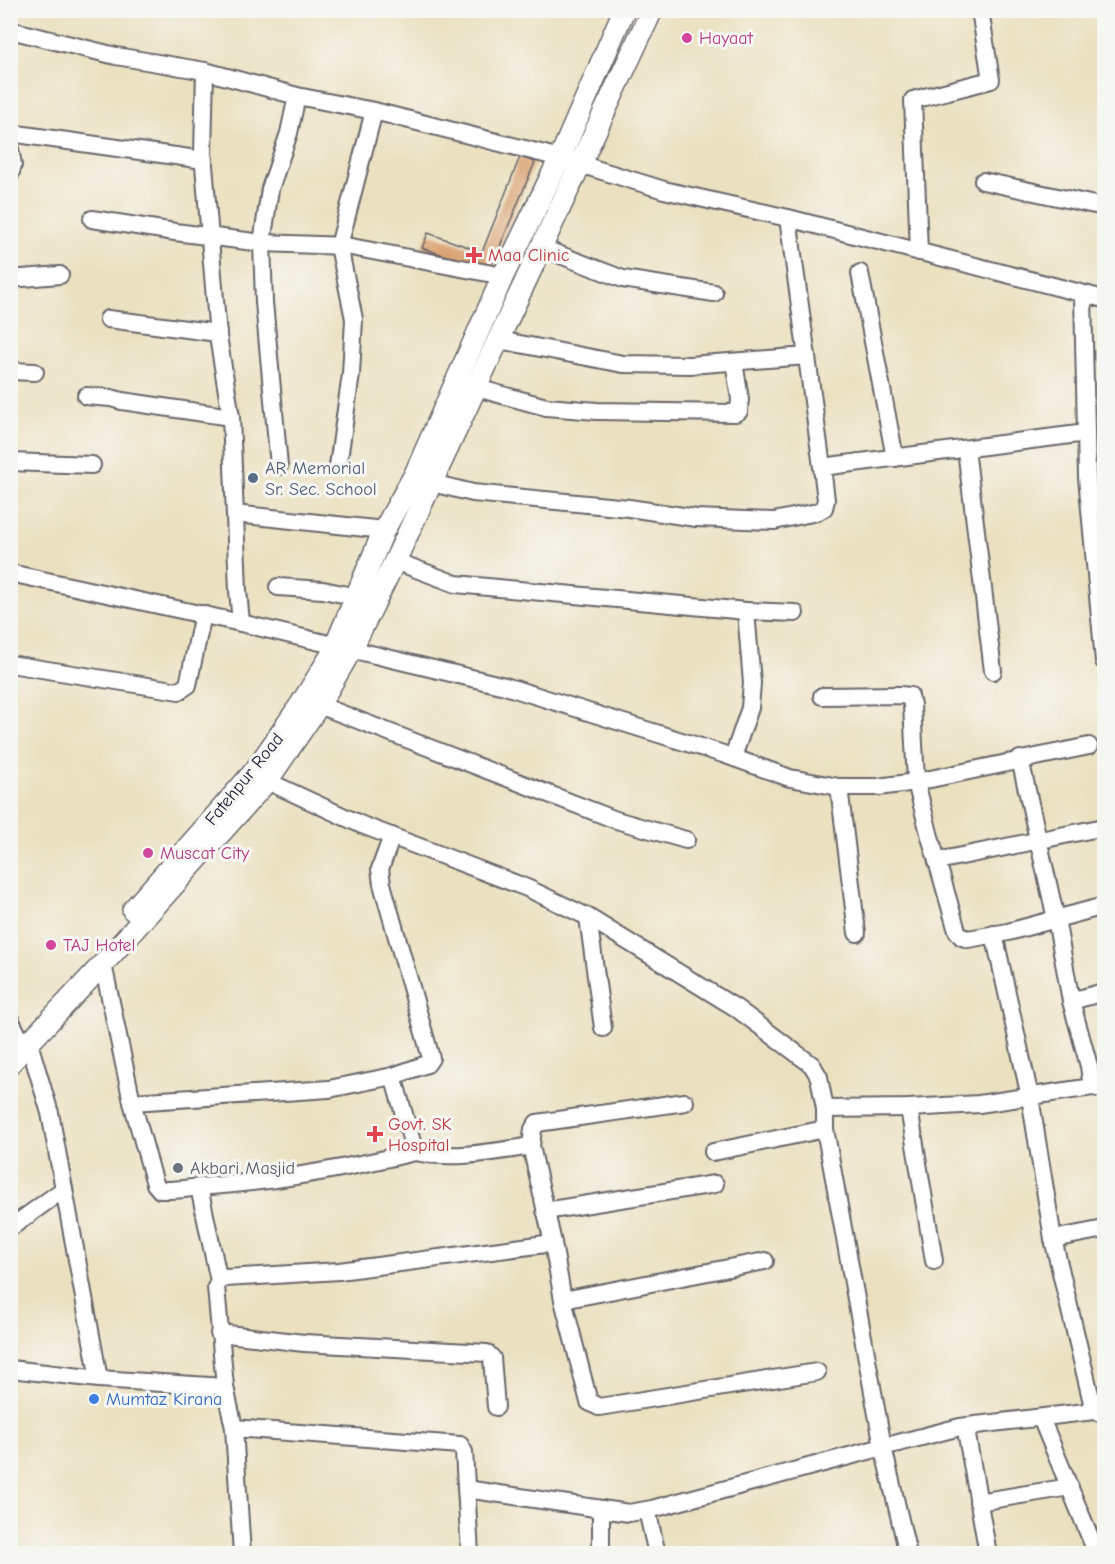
<svg xmlns="http://www.w3.org/2000/svg" width="1115" height="1564" font-family="'Comic Neue',sans-serif">
<style>
.building{fill:#dba576}
.lines{fill:none;stroke-linecap:round;stroke-linejoin:round}
.minor-casing{stroke:#68656a;stroke-width:20}
.tertiary-casing{stroke:#68656a;stroke-width:24}
.minor{stroke:#fff;stroke-width:16}
.tertiary{stroke:#fff;stroke-width:21}
.hotel-dot{fill:#d1479c;stroke:#f6f6f2;stroke-width:2}
.health-dot{fill:#e0444e;stroke:#f6f6f2;stroke-width:2}
.service-dot{fill:#5c6f8a;stroke:#f6f6f2;stroke-width:2}
.worship-dot{fill:#6b7280;stroke:#f6f6f2;stroke-width:2}
.shop-dot{fill:#3f7fe0;stroke:#f6f6f2;stroke-width:2}
.labels{text-anchor:middle;stroke-width:6;stroke-linejoin:round;paint-order:stroke}
.hotel-label{font-size:18px;fill:#b23c85;stroke:#f6f6f2;text-anchor:start}
.health-label{font-size:18px;fill:#be3a42;stroke:#f6f6f2;text-anchor:start}
.service-label{font-size:18px;fill:#4e5e75;stroke:#f6f6f2;text-anchor:start}
.street-label{font-size:18px;fill:#22223b;stroke:#f6f6f2}
.worship-label{font-size:18px;fill:#5b616d;stroke:#f6f6f2;text-anchor:start}
.shop-label{font-size:18px;fill:#366cbe;stroke:#f6f6f2;text-anchor:start}
</style>
<rect width="100%" height="100%" fill="#f6f6f2"/>
<filter id="ink" filterUnits="userSpaceOnUse"><feTurbulence type="fractalNoise" baseFrequency=".0167" numOctaves="2"/><feDisplacementMap in="SourceGraphic" scale="12" xChannelSelector="R" yChannelSelector="G"/><feConvolveMatrix kernelMatrix="1 2 1 2 8 2 1 2 1" color-interpolation-filters="sRGB"/></filter>
<filter id="wash" filterUnits="userSpaceOnUse"><feTurbulence type="fractalNoise" baseFrequency=".008" numOctaves="4" result="noise"/><feDisplacementMap in="SourceGraphic" scale="24" xChannelSelector="R" yChannelSelector="G"/><feGaussianBlur stdDeviation="1.35" result="paint"/><feColorMatrix in="noise" values="0 0 0 0 0 0 0 0 0 0 0 0 0 0 0 0 0 1.4 0 .05"/><feComposite in="paint" operator="in"/></filter>
<g filter="url(#wash)">
<rect width="100%" height="100%" fill="#ebe1c0"/>
<g id="blocks">
<path class="building" d="M520,157L535,162L490,270L422,248L428,233L482,252Z"/>
</g>
</g>
<g filter="url(#ink)">
<use href="#blocks" fill-opacity="0" stroke="#68656a" stroke-width="1.5"/>
<g class="lines">
<defs>
<g id="minor">
<path d="M10,30L116,56L205,71L297,96L374,111L560,158L664,190L788,218L1104,299"/>
<path d="M205,71L203,153L218,336L231,417L238,590L241,623"/>
<path d="M10,133L204,160"/>
<path d="M10,149L13,165L10,175"/>
<path d="M983,181L1104,207"/>
<path d="M92,219L175,232L262,243L346,246L503,276"/>
<path d="M542,248L623,279L714,293"/>
<path d="M919,252L913,100L991,80L980,10"/>
<path d="M860,273L895,458"/>
<path d="M10,279L60,275"/>
<path d="M1083,295L1087,477L1104,661"/>
<path d="M108,319L218,333"/>
<path d="M499,340L623,364L690,365L807,356"/>
<path d="M10,371L35,372"/>
<path d="M477,388L546,407L597,411L735,413L739,411L740,399L734,362"/>
<path d="M86,396L111,398L122,401L231,417"/>
<path d="M966,449L993,671"/>
<path d="M10,462L92,465"/>
<path d="M279,466L264,302L262,243L270,189L289,133L297,96"/>
<path d="M338,466L351,374L354,319L339,246L374,111"/>
<path d="M822,467L1086,433"/>
<path d="M432,483L473,493L629,508L696,518L774,521L817,512L824,508L826,500L822,467L788,218"/>
<path d="M235,514L384,530"/>
<path d="M395,561L456,584L746,611L795,613"/>
<path d="M10,573L241,623L505,686L723,754L790,778L839,787H878L916,782L1089,746"/>
<path d="M278,587L323,590L357,597"/>
<path d="M10,664L179,691L188,685L203,614"/>
<path d="M822,696L900,695L910,696L912,705L916,782L929,833L957,931L962,937L968,939L1008,932L1056,919L1071,1001L1089,1066L1092,1087"/>
<path d="M319,705L616,820L686,840"/>
<path d="M733,757L750,708L752,683L746,611"/>
<path d="M1020,759L1056,919L1104,906"/>
<path d="M267,781L362,825L527,888L588,917L736,1008L812,1065L819,1077L825,1109L909,1108L979,1104L1092,1087L1104,1089"/>
<path d="M839,787L857,933"/>
<path d="M392,836L380,869L382,884L431,1058L427,1064L393,1076"/>
<path d="M937,861L1104,827"/>
<path d="M588,917L603,1028"/>
<path d="M994,934L1030,1097L1053,1239L1094,1411"/>
<path d="M103,964L132,1102L155,1184L160,1190C177,1191 194,1187 211,1186C280,1181 348,1168 415,1152"/>
<path d="M1071,1001L1104,992"/>
<path d="M10,1019L18,1035"/>
<path d="M29,1043L50,1113L99,1379"/>
<path d="M132,1102L329,1089L393,1076L415,1152C453,1160 493,1152 531,1146L533,1129L537,1123L685,1102"/>
<path d="M909,1108L934,1261"/>
<path d="M531,1146L553,1243L563,1300L589,1402L599,1407L817,1372"/>
<path d="M713,1152L825,1129"/>
<path d="M199,1187L219,1281"/>
<path d="M545,1211L715,1184"/>
<path d="M10,1228L64,1189"/>
<path d="M1053,1239L1104,1229"/>
<path d="M563,1300L765,1261"/>
<path d="M219,1333L304,1343L487,1353L492,1358L496,1407"/>
<path d="M10,1369L99,1379L225,1387L234,1428L460,1445L464,1452L470,1554"/>
<path d="M225,1387L216,1287L219,1281L225,1278L339,1271L553,1243"/>
<path d="M1041,1418L1097,1554"/>
<path d="M234,1428L242,1554"/>
<path d="M466,1489L629,1513L652,1509L883,1447L825,1129V1109"/>
<path d="M978,1502L1070,1487"/>
<path d="M647,1510L657,1554"/>
<path d="M601,1554V1509"/>
<path d="M908,1554L883,1447L960,1427L976,1425"/>
<path d="M988,1554L967,1436L969,1429L976,1425L1094,1411L1103,1414"/>
</g>
<g id="tertiary">
<path d="M133,910L254,772L301,704L332,654L384,530L415,474L503,276L560,158L624,10"/>
<path d="M10,1063L103,964L267,781L319,705L351,650L395,561L652,10"/>
</g>
</defs>
<use href="#minor" class="minor-casing"/>
<use href="#tertiary" class="tertiary-casing"/>
<use href="#minor" class="minor"/>
<use href="#tertiary" class="tertiary"/>
</g>
</g>
<g class="hotel-dot">
<circle cx="687" cy="38" r="6"/>
<circle cx="148" cy="853" r="6"/>
<circle cx="51" cy="945" r="6"/>
</g>
<g class="health-dot">
<path d="M471 246h6v6h6v6h-6v6h-6v-6h-6v-6h6z"/>
<path d="M372 1125h6v6h6v6h-6v6h-6v-6h-6v-6h6z"/>
</g>
<circle class="service-dot" cx="253" cy="478" r="6"/>
<circle class="worship-dot" cx="178" cy="1168" r="6"/>
<circle class="shop-dot" cx="94" cy="1399" r="6"/>
<g class="labels">
<g class="hotel-label">
<text x="699" y="44">Hayaat</text>
<text x="160" y="859">Muscat City</text>
<text x="63" y="951">TAJ Hotel</text>
</g>
<g class="health-label">
<text x="488" y="261">Maa Clinic</text>
<text x="388" y="1130">Govt. SK<tspan x="388" dy="21">Hospital</tspan></text>
</g>
<g class="service-label">
<text x="265" y="474">AR Memorial<tspan x="265" dy="21">Sr. Sec. School</tspan></text>
</g>
<g class="street-label">
<text transform="translate(244 779) rotate(-51)" y="6">Fatehpur Road</text>
</g>
<g class="worship-label">
<text x="190" y="1174">Akbari Masjid</text>
</g>
<g class="shop-label">
<text x="106" y="1405">Mumtaz Kirana</text>
</g>
</g>
<rect width="1115" height="1564" fill="none" stroke="#f6f6f2" stroke-width="36"/>
</svg>
